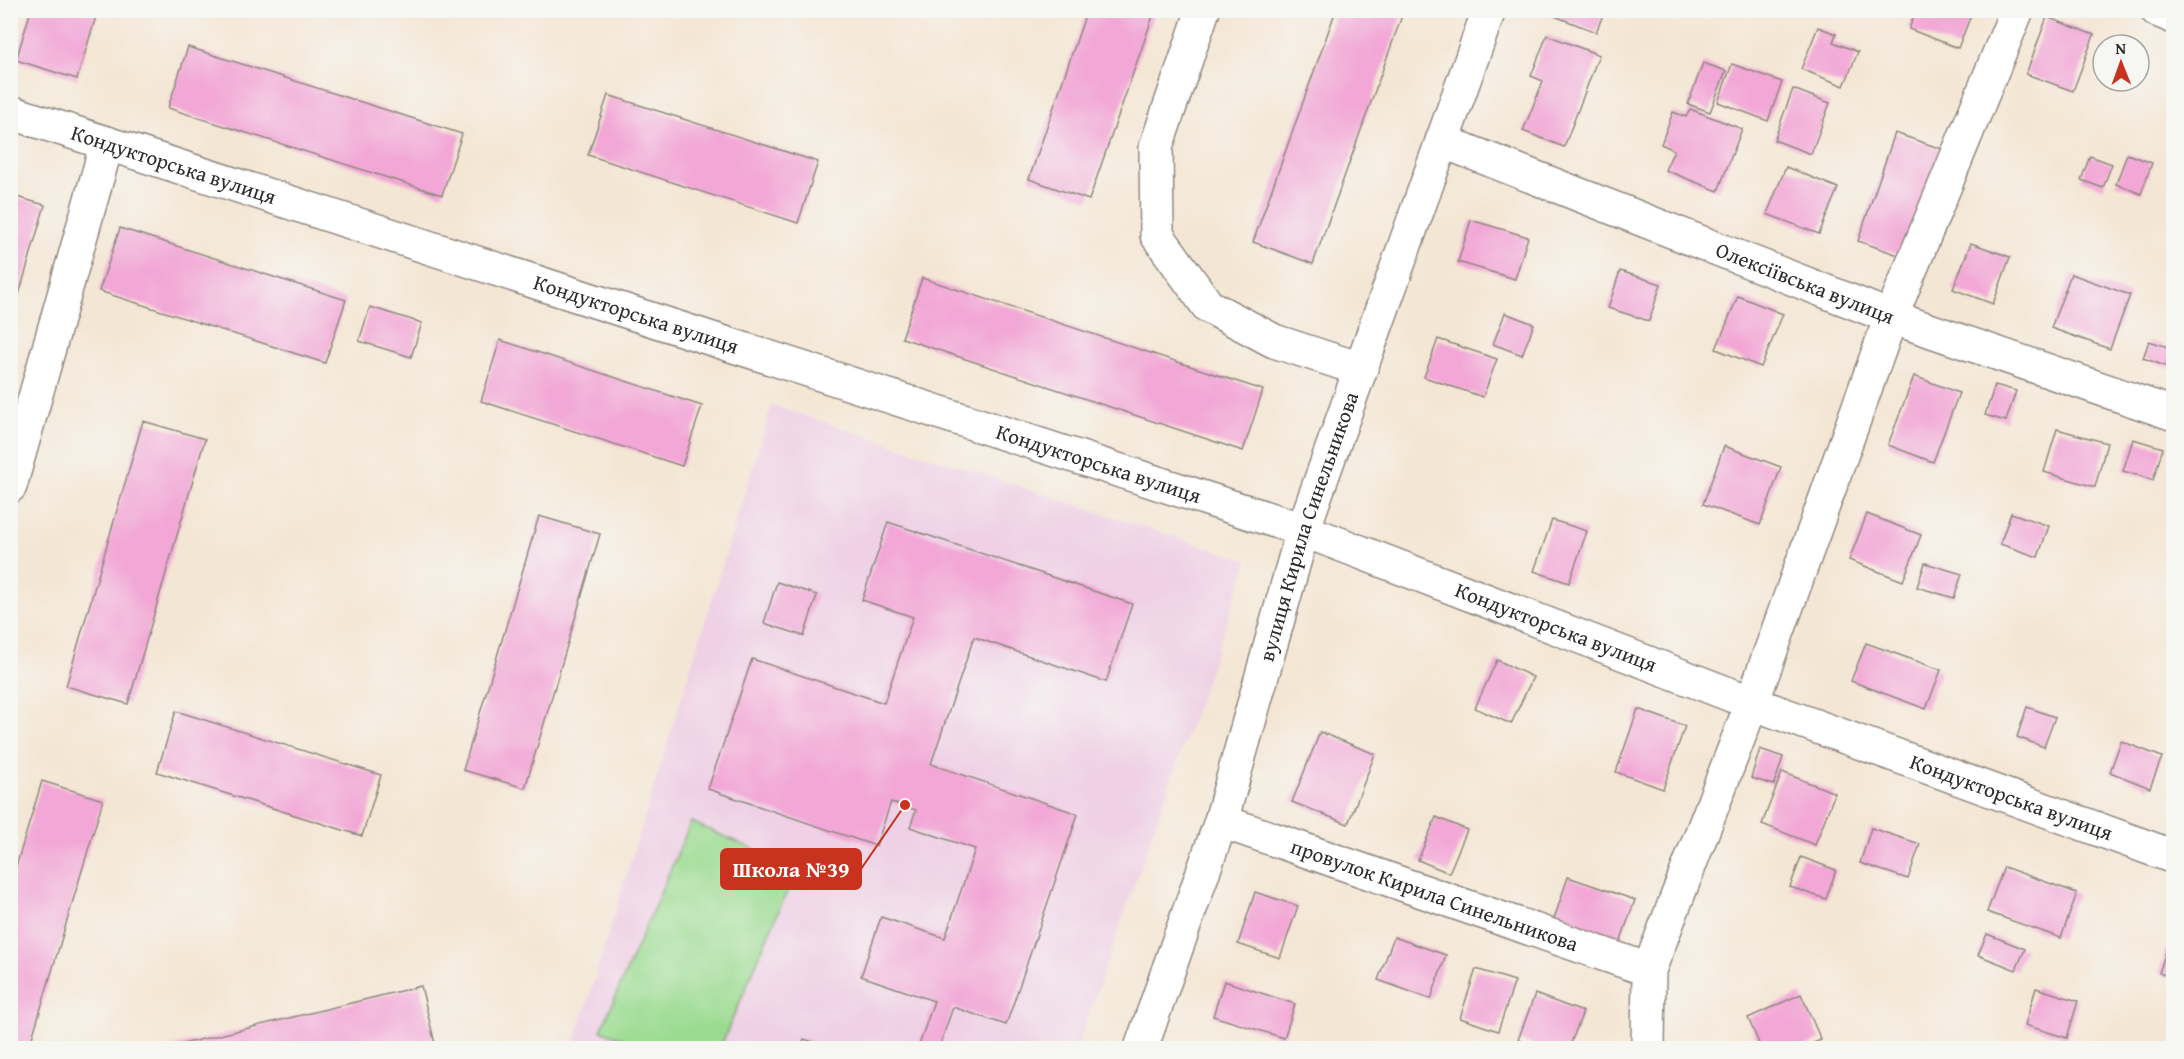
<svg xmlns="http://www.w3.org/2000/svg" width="2184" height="1059" font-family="'Gentium Book Plus',serif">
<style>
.built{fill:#efd0e5}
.green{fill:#9bdb91;stroke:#63835e;stroke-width:1.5}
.building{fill:#f2a7d6}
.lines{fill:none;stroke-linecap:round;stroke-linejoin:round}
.minor-casing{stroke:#908880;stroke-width:36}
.minor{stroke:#fff;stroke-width:33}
.labels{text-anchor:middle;stroke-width:4.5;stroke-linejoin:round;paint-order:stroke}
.street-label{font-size:21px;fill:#2b2b2b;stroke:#f6f6f2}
.leader{fill:none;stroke:#c8321e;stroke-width:2}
.callout-dot{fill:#c8321e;stroke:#f6f6f2;stroke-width:2}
.callout{fill:#c8321e;stroke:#c8321e;stroke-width:2}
.callout-label{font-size:22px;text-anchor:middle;font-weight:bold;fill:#fff}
</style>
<rect width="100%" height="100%" fill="#f6f6f2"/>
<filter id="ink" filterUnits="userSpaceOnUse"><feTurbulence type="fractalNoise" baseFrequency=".0167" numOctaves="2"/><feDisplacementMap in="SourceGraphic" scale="12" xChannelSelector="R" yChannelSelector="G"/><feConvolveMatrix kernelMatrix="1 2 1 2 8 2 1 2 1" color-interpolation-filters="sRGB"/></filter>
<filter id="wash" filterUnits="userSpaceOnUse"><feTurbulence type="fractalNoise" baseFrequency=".008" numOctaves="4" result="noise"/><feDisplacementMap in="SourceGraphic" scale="24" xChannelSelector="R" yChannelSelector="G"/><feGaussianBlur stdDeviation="1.35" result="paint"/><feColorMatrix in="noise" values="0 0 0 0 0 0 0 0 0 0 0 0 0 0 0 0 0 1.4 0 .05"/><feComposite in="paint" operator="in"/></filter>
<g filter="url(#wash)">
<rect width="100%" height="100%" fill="#f4e6d4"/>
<path class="built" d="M772,405L1248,561L1077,1048H573Z"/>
<path class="green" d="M691,822L797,868L720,1048H645L601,1030Z"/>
<g id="blocks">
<g class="building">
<path d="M31,10H98L77,79L16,60Z"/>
<path d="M1087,10H1155L1089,200L1029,179Z"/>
<path d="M1336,10H1404L1313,264L1253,242Z"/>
<path d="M1554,10H1605L1596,32L1552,15Z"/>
<path d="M1916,10H1973L1958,48L1909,29Z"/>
<path d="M2047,17L2094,35L2073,91L2026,74Z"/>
<path d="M1818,27L1836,34L1833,42L1858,52L1844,86L1801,69Z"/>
<path d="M1547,35L1599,55L1564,147L1523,131L1543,81L1531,76Z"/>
<path d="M188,47L462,134L442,195L168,108Z"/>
<path d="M1703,63L1726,71L1710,112L1688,104Z"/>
<path d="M1732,64L1782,82L1768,121L1718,102Z"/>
<path d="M1793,89L1830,103L1811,154L1774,140Z"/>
<path d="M608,95L818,162L798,223L588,155Z"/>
<path d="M1690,109L1742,129L1718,191L1665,170L1674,150L1661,144L1673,112L1686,117Z"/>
<path d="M1895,133L1945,150L1907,258L1858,241Z"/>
<path d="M2127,154L2152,163L2141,194L2116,184Z"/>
<path d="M2090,156L2112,164L2103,188L2081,180Z"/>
<path d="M1786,167L1838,188L1819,234L1767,214Z"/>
<path d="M10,195L45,205L11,322H10Z"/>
<path d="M1471,220L1528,237L1515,279L1458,262Z"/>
<path d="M120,228L346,300L325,363L99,291Z"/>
<path d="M1971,243L2010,257L1993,304L1953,289Z"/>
<path d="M1620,271L1661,284L1649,321L1608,308Z"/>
<path d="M2071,274L2130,295L2110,349L2051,328Z"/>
<path d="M922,278L1263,390L1243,451L902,338Z"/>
<path d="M1738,296L1783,314L1761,367L1716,349Z"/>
<path d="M370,307L422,323L411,357L359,341Z"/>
<path d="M1505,313L1534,324L1522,355L1493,344Z"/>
<path d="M1438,339L1497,359L1483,397L1424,377Z"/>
<path d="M500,340L702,406L682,466L481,401Z"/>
<path d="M2149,341L2174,349V360L2171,368L2143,358Z"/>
<path d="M1914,376L1959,393L1933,462L1888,445Z"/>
<path d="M1995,385L2016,391L2006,421L1985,415Z"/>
<path d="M143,421L205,439L128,704L66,686Z"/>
<path d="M2057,429L2107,443L2095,487L2044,472Z"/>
<path d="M2133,439L2163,448L2153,480L2123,471Z"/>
<path d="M1724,446L1781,467L1760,525L1703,504Z"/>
<path d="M2011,513L2049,526L2038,557L2000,544Z"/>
<path d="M1867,514L1921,535L1903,581L1849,560Z"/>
<path d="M539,516L600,534L525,788L463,770Z"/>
<path d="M1552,520L1587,531L1569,583L1534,571Z"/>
<path d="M888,522L1132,604L1106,682L974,637L931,764L1078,814L1006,1025L953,1007L939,1048H918L934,1001L861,976L881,917L945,938L975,849L910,827L916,810L891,802L876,846L708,789L752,659L884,703L913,617L862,600Z"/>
<path d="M1925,563L1962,574L1954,598L1917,587Z"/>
<path d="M777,582L817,595L804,636L764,623Z"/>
<path d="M1866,643L1941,670L1926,709L1851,681Z"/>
<path d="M1497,660L1533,677L1511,724L1475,708Z"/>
<path d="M2027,707L2055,717L2044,747L2017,737Z"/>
<path d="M1638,709L1685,726L1663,789L1616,772Z"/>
<path d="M176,711L381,775L362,836L157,772Z"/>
<path d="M1320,732L1375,754L1348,824L1292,802Z"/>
<path d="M2121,741L2162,757L2150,788L2110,772Z"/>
<path d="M1760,749L1783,757L1774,785L1751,778Z"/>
<path d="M1782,772L1835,793L1815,845L1762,824Z"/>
<path d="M42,781L103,800L29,1048H18L10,1046V886Z"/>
<path d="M1436,817L1467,830L1449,873L1418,860Z"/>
<path d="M1871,828L1920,844L1908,879L1860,863Z"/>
<path d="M1801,857L1836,870L1826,899L1790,887Z"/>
<path d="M2004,867L2077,893L2061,938L1987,912Z"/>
<path d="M1568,877L1635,900L1619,945L1553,922Z"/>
<path d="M1255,892L1298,906L1280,958L1238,944Z"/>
<path d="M2173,930H2174V978L2159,973Z"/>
<path d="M1987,934L2025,949L2016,970L1978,955Z"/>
<path d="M1394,937L1446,955L1431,999L1378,980Z"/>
<path d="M1476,969L1515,981L1498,1031L1460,1018Z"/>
<path d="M1224,981L1295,1004L1284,1038L1213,1016Z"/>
<path d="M421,986L436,1048H166Z"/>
<path d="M2036,988L2078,1001L2067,1038L2025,1025Z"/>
<path d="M1535,994L1583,1012L1569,1048H1542L1518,1040Z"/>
<path d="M1801,994L1821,1040L1801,1048H1761L1748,1018Z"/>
<path d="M804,1039L830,1048H800Z"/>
</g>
</g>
</g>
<g filter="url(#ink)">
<use href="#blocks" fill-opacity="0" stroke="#908880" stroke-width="1.5"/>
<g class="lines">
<defs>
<g id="minor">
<path d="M1203,10L1156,147L1157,235L1208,306L1274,341L1360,369"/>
<path d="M2157,10L2174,17"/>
<path id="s1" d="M10,112L1303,530L1752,703L2174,857"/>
<path id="s2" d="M1442,141L1891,317L2174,414"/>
<path d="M10,486L107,143"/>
<path id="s3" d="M1221,821L1649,970"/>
<path id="s4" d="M1141,1048L1221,821L1303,530L1489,10"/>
<path d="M1648,1048L1649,970L1752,703L1891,317L2017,10"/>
</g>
</defs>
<use href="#minor" class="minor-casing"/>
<use href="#minor" class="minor"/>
</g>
</g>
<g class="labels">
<g class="street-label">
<text dy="7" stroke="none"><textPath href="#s1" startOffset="172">Кондукторська вулиця</textPath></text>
<text dy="7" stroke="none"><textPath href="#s2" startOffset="390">Олексіївська вулиця</textPath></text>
<text dy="7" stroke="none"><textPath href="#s1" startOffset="658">Кондукторська вулиця</textPath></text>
<text dy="7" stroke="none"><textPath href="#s1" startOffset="1144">Кондукторська вулиця</textPath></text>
<text dy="7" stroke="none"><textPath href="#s4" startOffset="548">вулиця Кирила Синельникова</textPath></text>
<text dy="7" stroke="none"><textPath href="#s1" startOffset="1630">Кондукторська вулиця</textPath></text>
<text dy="7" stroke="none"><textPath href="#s1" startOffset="2116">Кондукторська вулиця</textPath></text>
<text dy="7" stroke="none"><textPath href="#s3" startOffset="226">провулок Кирила Синельникова</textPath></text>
</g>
</g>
<path class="leader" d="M905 805L861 869"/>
<circle class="callout-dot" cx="905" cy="805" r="6"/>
<rect class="callout" x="721" y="849" width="140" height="40" rx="6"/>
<g class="callout-label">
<text x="791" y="877">Школа №39</text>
</g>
<rect width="2184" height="1059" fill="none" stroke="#f6f6f2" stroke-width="36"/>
<g transform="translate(2121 63) rotate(359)"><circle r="28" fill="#f6f6f2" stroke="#a5a5a2" stroke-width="1.5"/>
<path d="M0-4.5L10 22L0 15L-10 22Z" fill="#c8321e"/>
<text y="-9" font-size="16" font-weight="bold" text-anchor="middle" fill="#2b2b2b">N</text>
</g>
</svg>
